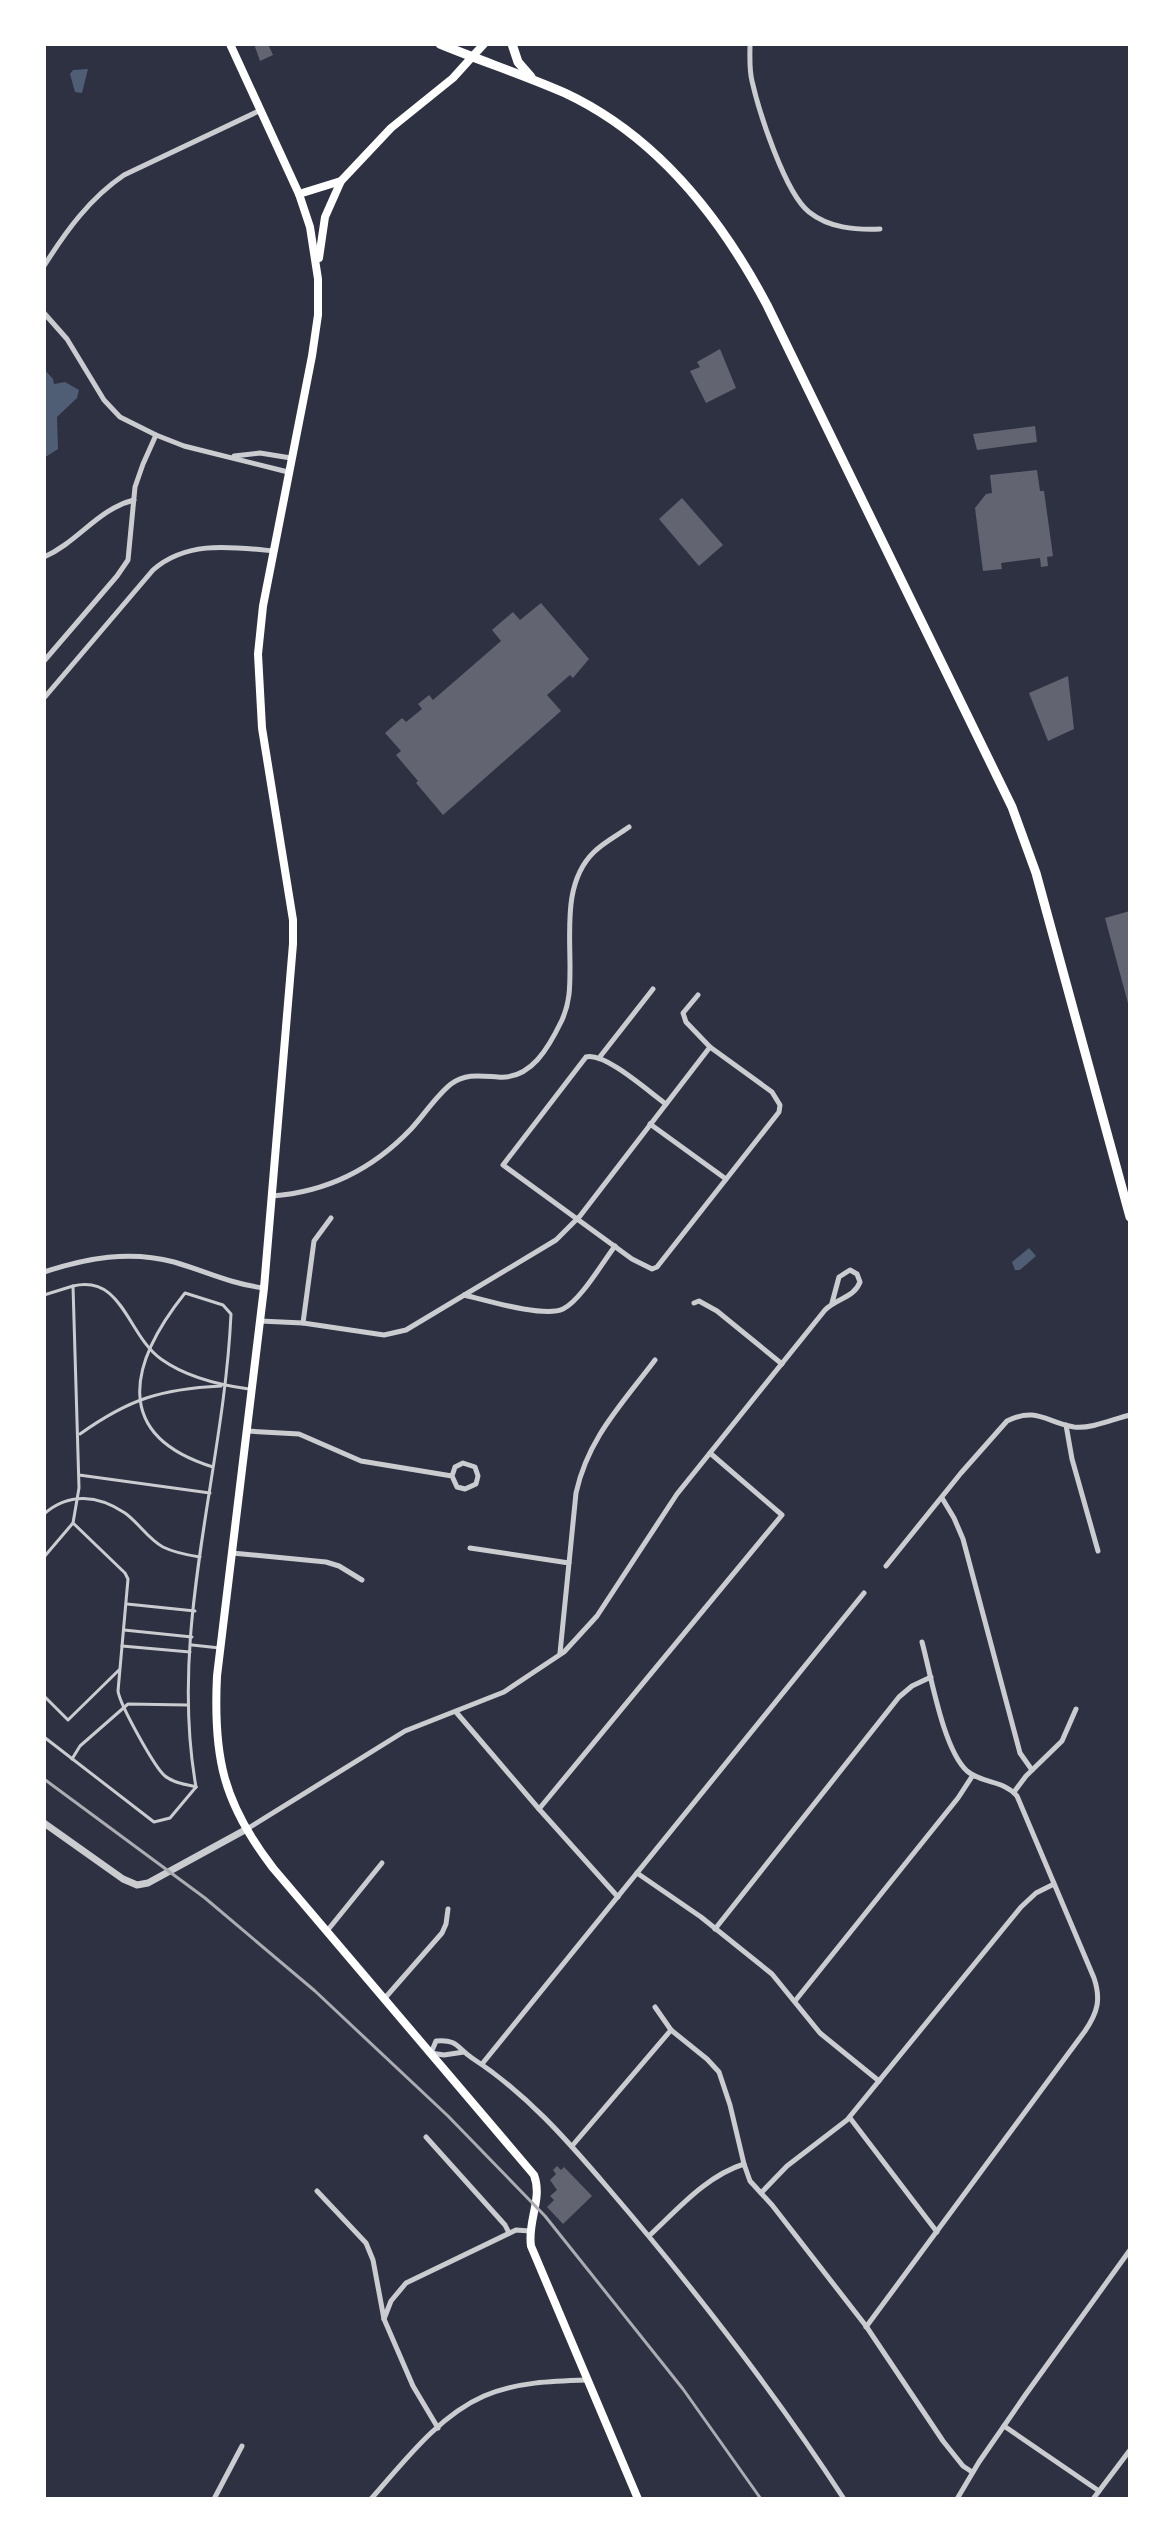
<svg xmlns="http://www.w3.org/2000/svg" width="1174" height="2543" font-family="'Source Sans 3',sans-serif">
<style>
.water{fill:#4f5d75}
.building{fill:#626471}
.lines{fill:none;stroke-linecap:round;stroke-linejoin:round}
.service{stroke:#caccd0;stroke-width:3}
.minor{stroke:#caccd0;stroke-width:5}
.tertiary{stroke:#caccd0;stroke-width:7}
.secondary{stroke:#fff;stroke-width:8}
.primary{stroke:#fff;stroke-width:8}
.trunk{stroke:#fff;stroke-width:9}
.rail{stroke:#abadb3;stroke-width:3}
</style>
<rect width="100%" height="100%" fill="#2d3142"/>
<g class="water">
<path d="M88,69L82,93L75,92L70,74L73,70Z"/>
<path d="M44,369L53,379L54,384L65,382L79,390L77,398L57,417L58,449L44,458Z"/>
<path d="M1029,1248L1036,1256L1020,1270H1015L1012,1262Z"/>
</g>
<g class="building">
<path d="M254,44H268L273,55L260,61Z"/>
<path d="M720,349L736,388L706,403L690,371L700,367L697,362Z"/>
<path d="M1035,426L1037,442L977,450L973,434Z"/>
<path d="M1037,470L1040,491H1044L1053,556L1047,557L1048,566L1041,567L1040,558L1001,563L1002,569L983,571L975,508L986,494L992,493L990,475Z"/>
<path d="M682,498L723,545L699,566L659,519Z"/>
<path d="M541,603L589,659L573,678L570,675L547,695L561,711L443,815L416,783L418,781L396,755L401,751L385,733L402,718L406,722L422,709L418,704L429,695L433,700L501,641L492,630L513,612L520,620Z"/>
<path d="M1068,676L1074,729L1048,741L1029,693Z"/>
<path d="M1130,911V1007H1129L1105,918Z"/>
<path d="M557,2166L561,2170L564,2167L592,2196L563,2224L547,2207L554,2200L550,2196L557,2190L550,2180L556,2174L553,2170Z"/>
</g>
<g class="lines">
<g class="service">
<path d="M73,1286C123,1274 127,1335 161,1359C186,1377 219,1385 249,1389"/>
<path d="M44,1295L73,1286L79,1488L73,1523L44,1557"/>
<path d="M80,1434C129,1399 161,1389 221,1386"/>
<path d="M79,1475L210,1493"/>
<path d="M44,1514C69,1492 98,1495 125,1513C139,1523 148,1539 163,1547C175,1553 187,1555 200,1557"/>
<path d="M73,1523L125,1573L128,1579L118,1691C120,1705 155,1768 165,1776C173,1783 185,1784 196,1787"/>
<path d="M127,1604L195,1611"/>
<path d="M124,1630L192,1637"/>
<path d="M192,1645L220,1648"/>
<path d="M122,1646L190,1652"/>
<path d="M44,1696L68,1720L119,1670"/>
<path d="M44,1737L154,1822L170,1818L196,1787"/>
<path d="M72,1759L80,1746L128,1704L187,1705"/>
<path d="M196,1787C168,1629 224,1471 231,1314L223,1305L185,1293C130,1362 110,1435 213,1467"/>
</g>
<g class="minor">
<path d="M750,44C750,56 749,69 752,81C759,112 785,193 809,212C829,228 855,230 880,229"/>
<path d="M44,266C66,231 90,198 124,175L261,110"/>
<path d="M44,313L67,339L104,400L120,417L156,435L184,446L288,472"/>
<path d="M234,456L260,453L291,458"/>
<path d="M44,557C78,542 98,509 134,500"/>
<path d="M44,661L117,576L128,560L135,487L143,464L156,435"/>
<path d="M44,698L153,570C187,540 232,547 274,551"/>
<path d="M599,1058L653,989"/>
<path d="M666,1104C649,1092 605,1052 586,1057L503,1165L632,1259L652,1269L657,1267L779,1112L780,1105L772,1092L710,1047L686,1022L683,1013L698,995"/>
<path d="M650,1124L726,1179"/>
<path d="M272,1196C327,1192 372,1170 411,1129C424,1115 436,1096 451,1084C466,1073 481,1076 498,1077C531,1080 549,1047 562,1020C570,1002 570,987 570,967C570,928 564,881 594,852C604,842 618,835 629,827"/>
<path d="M44,1272C87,1258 129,1250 174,1262C205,1271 231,1284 264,1288"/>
<path d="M464,1295C485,1300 544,1318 563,1309C580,1301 603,1262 615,1246"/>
<path d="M694,1303L699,1301L717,1311L782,1364"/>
<path d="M260,1321L303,1323L384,1335L406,1330L556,1240L580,1216L710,1047"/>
<path d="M303,1323L314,1241L331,1218"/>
<path d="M1066,1425L1072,1459L1098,1551"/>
<path d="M247,1431L299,1434L361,1461L452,1476L457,1487L465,1489L476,1484L478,1476L475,1467L463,1463L455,1467L452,1476"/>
<path d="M942,1498L954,1518L963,1539L1020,1753L1032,1770"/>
<path d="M470,1548L569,1563"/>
<path d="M232,1553L326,1562L339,1566L362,1580"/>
<path d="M886,1566L961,1473L1007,1421C1037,1406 1047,1423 1074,1427C1092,1429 1113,1419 1130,1415"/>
<path d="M560,1653L576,1493C588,1438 622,1404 655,1360"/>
<path d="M456,1712L539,1809L618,1897"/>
<path d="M1014,1792L1026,1776L1062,1741L1076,1709"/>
<path d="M539,1809L782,1515L710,1453"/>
<path d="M247,1829L405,1731L504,1692L564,1652L597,1616L677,1494L825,1310C837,1298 854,1298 860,1282L857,1274L850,1270L839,1277L832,1303"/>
<path d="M637,1873L701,1917L772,1974L820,2033L879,2081"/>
<path d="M715,1929L899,1697L912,1686L931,1677"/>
<path d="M327,1931L382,1863"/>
<path d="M385,1998L442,1933L446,1924L448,1909"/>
<path d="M795,2001L958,1798L973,1775"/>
<path d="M655,2007L671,2030L707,2059L719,2072L730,2105L744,2164"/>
<path d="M464,2052L444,2055L431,2053L436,2041C458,2039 457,2048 472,2058C526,2093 567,2140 608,2188C693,2287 773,2390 844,2499"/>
<path d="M482,2064L864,1593"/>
<path d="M850,2118L937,2232"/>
<path d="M426,2137L505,2225L509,2233"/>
<path d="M572,2146L671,2030"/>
<path d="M317,2191L366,2243L373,2260L384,2319L413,2386L438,2428"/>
<path d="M761,2193L787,2166L847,2120L1021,1907L1036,1893L1054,1884"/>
<path d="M650,2235C678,2209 706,2176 744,2164L750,2181L772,2205L866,2326L943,2441L963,2466L972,2472"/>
<path d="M384,2319L391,2301L406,2283L516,2230L530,2231"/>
<path d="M866,2327L1085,2031C1098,2012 1101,1999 1094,1978L1017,1796C1004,1780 982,1784 967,1771C943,1749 931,1675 922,1642"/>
<path d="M1004,2426L1099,2491"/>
<path d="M214,2499L242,2446"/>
<path d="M371,2499C403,2463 438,2416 484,2396C517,2382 552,2381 587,2380"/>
<path d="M957,2499L979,2462L1026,2394L1130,2250"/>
<path d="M1093,2499L1130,2450"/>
</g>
<path class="tertiary" d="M44,1823L123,1879L137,1885L148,1883L245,1830"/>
<g class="secondary">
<path d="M230,44L299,194L310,227L318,279V315L312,356L263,606L258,654L262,728L293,920V944L264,1288L217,1676C213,1757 223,1803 273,1868L534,2175C543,2199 527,2222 531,2246L638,2499"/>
<path d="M299,194L341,181L391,128L453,78L472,57"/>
<path d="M319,258L325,217L341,181"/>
</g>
<path class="primary" d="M472,57L484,44"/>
<g class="trunk">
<path d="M440,44C481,61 524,75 565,93C657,136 721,218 767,305L1012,807L1036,873L1130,1217"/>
<path d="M512,44L518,62L531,77"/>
</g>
<path class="rail" d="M44,1779L205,1898L315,1991L448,2116L545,2216L683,2389L761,2499"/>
</g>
<rect width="1174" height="2543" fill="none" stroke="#ffffff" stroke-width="92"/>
</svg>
